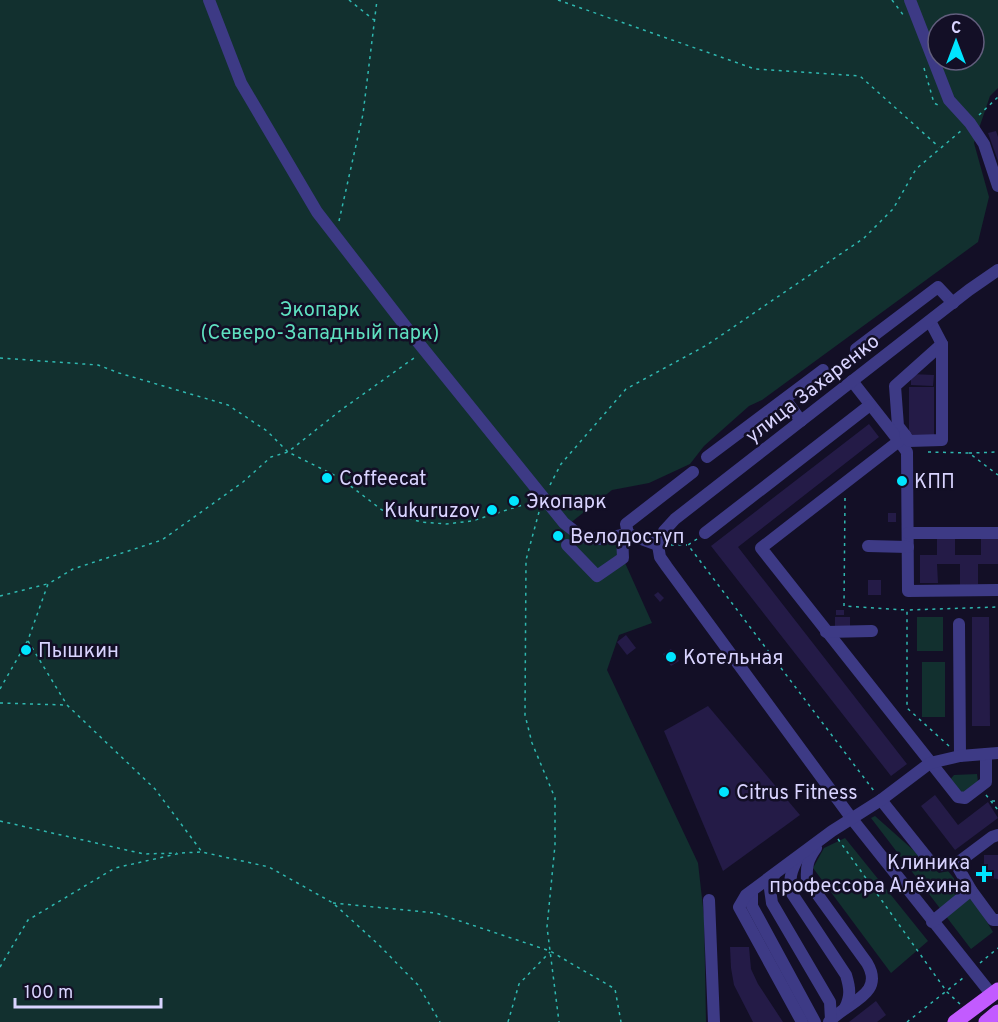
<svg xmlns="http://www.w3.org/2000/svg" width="998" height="1022" font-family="Overpass,sans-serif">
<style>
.green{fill:#12302f;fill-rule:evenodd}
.building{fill:#241b47}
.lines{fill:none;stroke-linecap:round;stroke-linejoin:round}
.path{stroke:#2fb8b0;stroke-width:1.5;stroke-dasharray:3 4.5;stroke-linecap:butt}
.minor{stroke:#3d3a85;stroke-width:12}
.major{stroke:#c25bff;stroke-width:15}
.poi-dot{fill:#00e5ff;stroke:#130f26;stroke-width:2}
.labels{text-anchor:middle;stroke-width:5;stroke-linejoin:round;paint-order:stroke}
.park-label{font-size:20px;fill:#5fe0c0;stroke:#130f26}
.street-label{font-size:20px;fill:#d9d4ff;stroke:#130f26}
.poi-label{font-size:20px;fill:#d9d4ff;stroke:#130f26;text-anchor:start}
</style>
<rect width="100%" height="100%" fill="#130f26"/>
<g class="green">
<path d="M0,0H998V88L990,96L974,143L989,197L978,242L762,400L749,406L704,446L690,464L649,483L612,490L564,528L578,540L617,545L652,623L619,635L607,670L698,863L704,916L706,1022H0ZM938,24H974V60H938Z"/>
<rect x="917" y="617" width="26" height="34"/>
<rect x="922" y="662" width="23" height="55"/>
<path d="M977,774L978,782L963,793L949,781L954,775Z"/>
<path d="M875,816L939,873L948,871L981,912L993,932L971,949L871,818Z"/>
<path d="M845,838L928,941L891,973L813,868L824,848Z"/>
</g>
<g class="building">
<path d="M996,131L998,137V161L988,133Z"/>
<path d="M911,374L934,375L933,386L911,385Z"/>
<path d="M909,387H934V437L909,436Z"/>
<path d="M869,424L879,437L738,547L907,764L891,776L711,546Z"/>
<rect x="915" y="476" width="10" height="9"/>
<rect x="888" y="513" width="8" height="9"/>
<path d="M981,537H998V564H978V584L960,585V564H937L938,583H920V555H937V538H955V555H981Z"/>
<rect x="868" y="580" width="13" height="15"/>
<path d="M658,592L664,598L660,602L654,595Z"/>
<rect x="836" y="610" width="8" height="5"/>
<rect x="835" y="617" width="15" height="9"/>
<path d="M972,617H989L990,726H972Z"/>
<path d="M626,635L636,648L627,655L617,642Z"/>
<path d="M671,649L679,661L671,666L663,654Z"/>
<path d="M708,706L800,815L723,871L664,731Z"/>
<path d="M935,795L958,825L988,802L998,818L955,850L921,806Z"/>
<path d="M984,855H998V879L984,877Z"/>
<path d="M730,947H749L751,969L758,984L783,1022H753L734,985L731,968Z"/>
<path d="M876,1001L886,1015L877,1022H849Z"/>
</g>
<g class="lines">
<g class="path">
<path d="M349,0L374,20"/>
<path d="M558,0L755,69L860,76L939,147"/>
<path d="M892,0L904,16"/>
<path d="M924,68L934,103L940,106"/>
<path d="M979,115L998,97"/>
<path d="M339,221L363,114L377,0"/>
<path d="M0,358L98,365L119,373L228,405L267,431L288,452L341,410L414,358"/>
<path d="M928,452L969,453L998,475"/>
<path d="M969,453L998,452"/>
<path d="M550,485L561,464L626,389L707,345L864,238L893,209L916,169L962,130"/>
<path d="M845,498L844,606L906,610"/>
<path d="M539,512L526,560L525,715L532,743L555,798V845L547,927L559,1022"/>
<path d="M697,539L688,545L874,791"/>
<path d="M671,545H687"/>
<path d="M0,596L47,584"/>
<path d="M28,641L67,705L155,789L202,852L269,867L333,903L379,945L418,985L440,1022"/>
<path d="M0,689L28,640L48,584L73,569L162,540L243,482L271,457L288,452L340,478L382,510L421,522L446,524L472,521L532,502"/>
<path d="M0,703L65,705"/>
<path d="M949,746L907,708V610L998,607"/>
<path d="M986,795L998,810"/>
<path d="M992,801H998"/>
<path d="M0,821L144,854L177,853"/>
<path d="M838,839L947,992L960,1004"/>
<path d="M182,853L201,852"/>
<path d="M333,903L436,913L550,951L615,989L621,1022"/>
<path d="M980,963L998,948"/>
<path d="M0,967L28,920L115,868L181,853"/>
<path d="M508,1022L519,984L550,952"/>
<path d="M907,1022L963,978"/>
</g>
<g class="minor">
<path d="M209,0L241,83L317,212L413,336L564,523L582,537L601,539L628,534L658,545"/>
<path d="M910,0L949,100L970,123L984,144L998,186"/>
<path d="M942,344L895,386L898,426L905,435L899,441L907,452L908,591L998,590"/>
<path d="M856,349L938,287L953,303"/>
<path d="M852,381L899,441L761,548L958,797L965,798L986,782V754"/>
<path d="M785,399L801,421"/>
<path d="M905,435L909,441L942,440V344L930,321"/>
<path d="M707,457L823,370"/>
<path d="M705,533L870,405"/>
<path d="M908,533H998"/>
<path d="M628,534L626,524L693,472"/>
<path d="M567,545L597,576L623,558L622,535"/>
<path d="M658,545L660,557L667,567L852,819L992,995"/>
<path d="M658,545L664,531L675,519L969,290L998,270"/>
<path d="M868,546L908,547"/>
<path d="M959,624L960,756"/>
<path d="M826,632L872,631"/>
<path d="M881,800L933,865L956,864L992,837L998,835"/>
<path d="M816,848C808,859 806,866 807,880L867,963C886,995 846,1002 829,1022"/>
<path d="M798,858C791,871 789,879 791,892L846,975C850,988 851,996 845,1008"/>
<path d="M956,864L971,890L993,920H998"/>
<path d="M774,875L770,889L772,903L830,1002L831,1020"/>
<path d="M752,891V906L815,1022"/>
<path d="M709,900L714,1022"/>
<path d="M932,922L971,890"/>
<path d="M802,1022L739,907L746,895L832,831L881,800L930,763L960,756L998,753"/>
</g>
<g class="major">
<path d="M955,1022L998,990"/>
<path d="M986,1022L998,1012"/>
</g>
</g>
<g class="poi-dot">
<circle cx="327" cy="478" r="6"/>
<circle cx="902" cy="481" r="6"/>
<circle cx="514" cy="501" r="6"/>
<circle cx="492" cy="510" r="6"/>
<circle cx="558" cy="536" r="6"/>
<circle cx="26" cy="650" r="6"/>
<circle cx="671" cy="657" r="6"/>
<circle cx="724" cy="792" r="6"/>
<path d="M981 865h6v6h6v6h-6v6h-6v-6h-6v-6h6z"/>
</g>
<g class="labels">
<g class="park-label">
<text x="320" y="316">Экопарк<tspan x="320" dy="23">(Северо-Западный парк)</tspan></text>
</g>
<g class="street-label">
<text transform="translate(812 388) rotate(-38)" y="7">улица Захаренко</text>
</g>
<g class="poi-label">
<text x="339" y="485">Coffeecat</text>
<text x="914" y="488">КПП</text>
<text x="526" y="508">Экопарк</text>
<text x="480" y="517" text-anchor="end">Kukuruzov</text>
<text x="570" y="543">Велодоступ</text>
<text x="38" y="657">Пышкин</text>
<text x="683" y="664">Котельная</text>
<text x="736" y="799">Citrus Fitness</text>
<text x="970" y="869" text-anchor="end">Клиника<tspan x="970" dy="23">профессора Алёхина</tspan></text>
</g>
</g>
<g transform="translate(956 42)"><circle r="28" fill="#130f26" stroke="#625e7d" stroke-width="1.5"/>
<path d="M0-4.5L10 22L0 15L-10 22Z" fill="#00e5ff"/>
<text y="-9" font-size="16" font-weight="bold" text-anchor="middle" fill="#d9d4ff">С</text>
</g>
<path d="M15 998v9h146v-9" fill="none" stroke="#d9d4ff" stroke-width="3"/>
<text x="24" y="998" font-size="18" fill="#d9d4ff" stroke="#130f26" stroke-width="4.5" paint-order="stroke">100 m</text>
</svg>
